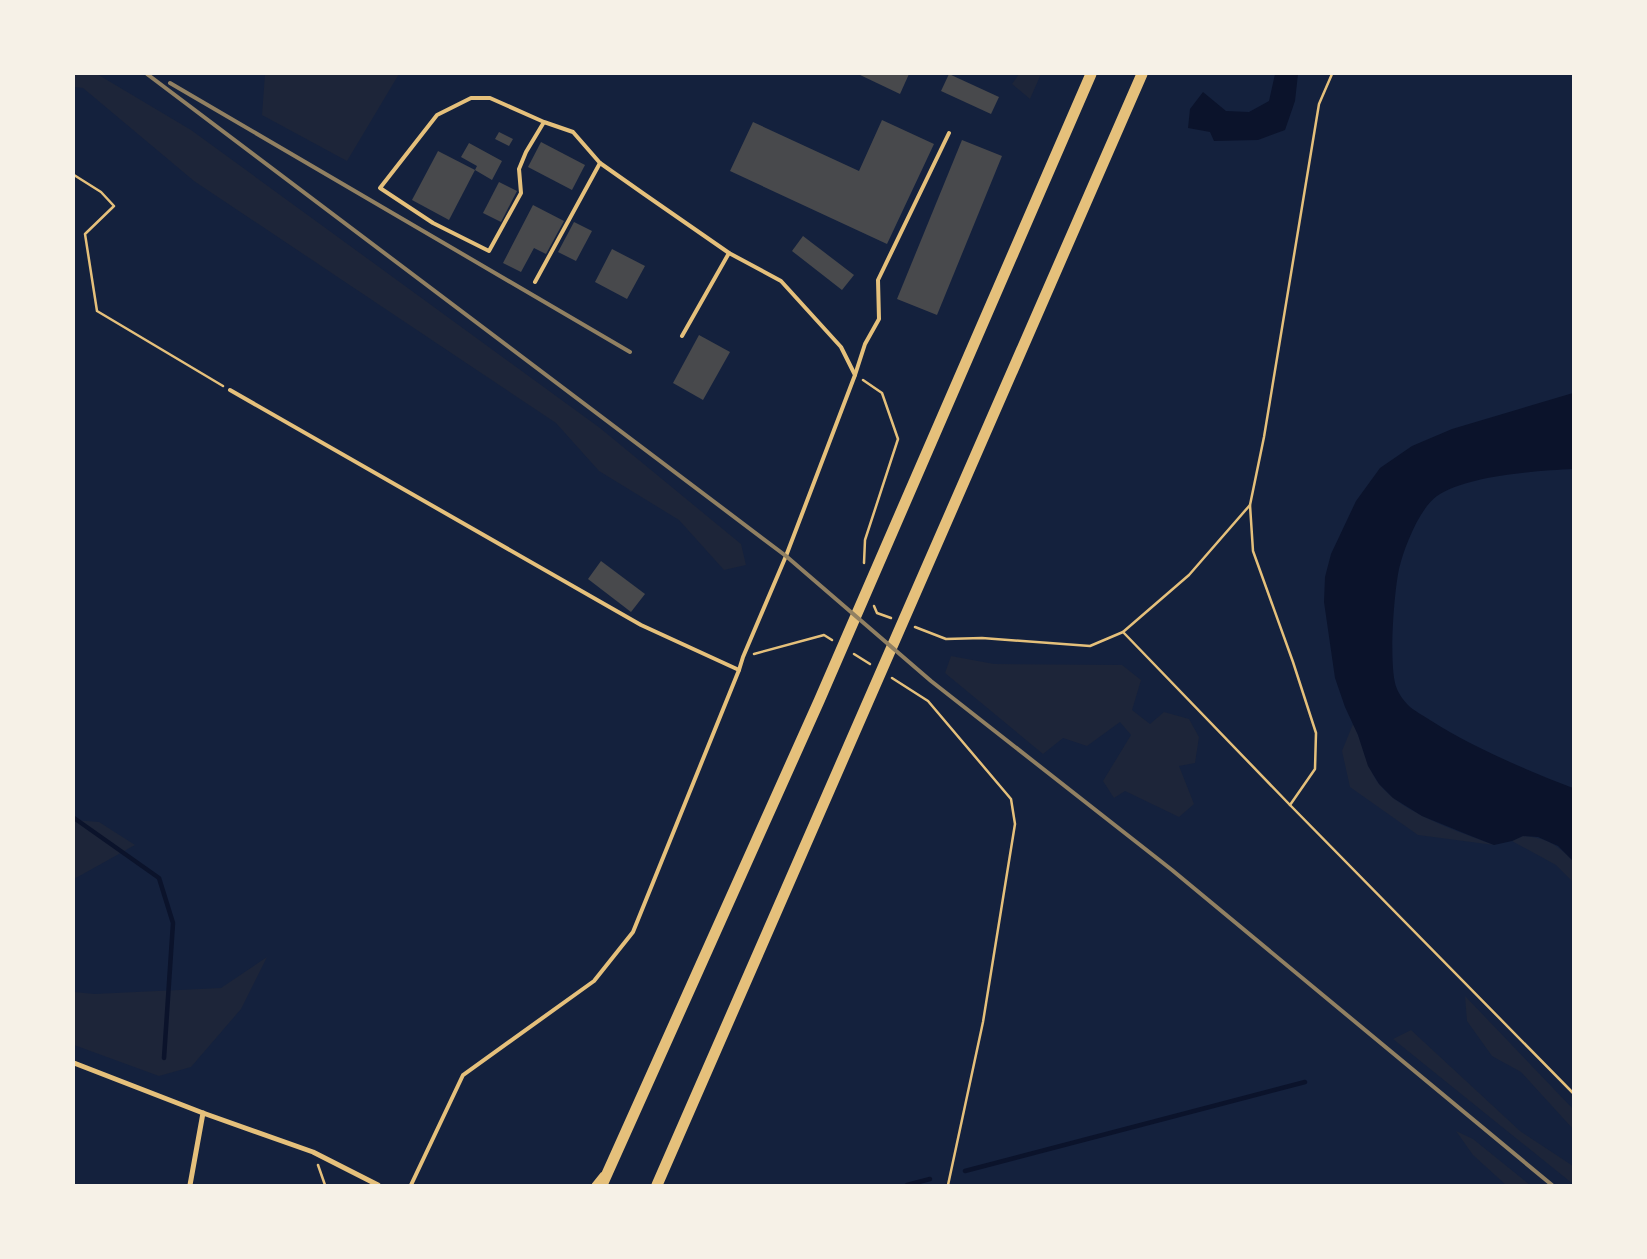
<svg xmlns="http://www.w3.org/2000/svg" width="1647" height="1259" font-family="'Roboto Condensed',sans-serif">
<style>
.green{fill:#1d2539}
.water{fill:#0b132b}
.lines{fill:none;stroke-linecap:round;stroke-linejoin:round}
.stream{stroke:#0b132b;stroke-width:4.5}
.building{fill:#48494c}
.path{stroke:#e5c07b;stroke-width:2.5}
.service{stroke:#e5c07b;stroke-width:4}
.minor{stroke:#e5c07b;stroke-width:5}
.trunk{stroke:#e5c07b;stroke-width:11}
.rail{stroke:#918062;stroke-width:4}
</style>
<rect width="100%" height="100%" fill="#14213d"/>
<g class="green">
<path d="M74,74H97L191,130L600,428L741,544L746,565L724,570L679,520L599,471L556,423L194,181L83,88L74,87Z"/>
<path d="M265,74H399L347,161L262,115Z"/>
<path d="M1019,74H1041L1030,99L1012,84Z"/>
<path d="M951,656L994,664L1122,665L1141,680L1132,710L1150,724L1164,712L1189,719L1199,737L1195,763L1179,766L1194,804L1179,817L1125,791L1114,798L1103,781L1131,735L1120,722L1087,746L1063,738L1043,754L945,673Z"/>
<path d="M1353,724C1363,743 1366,767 1379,784C1401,813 1460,832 1494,845L1418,835L1350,787L1342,751Z"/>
<path d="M74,820L99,822L135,845L74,879Z"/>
<path d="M1523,836C1547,838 1556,844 1573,861V882L1556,865L1512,841Z"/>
<path d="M267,957L241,1009L191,1067L159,1076L74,1045V992L94,994L221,988Z"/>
<path d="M1465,996L1573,1109V1129L1521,1072L1492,1056L1467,1021Z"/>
<path d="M1411,1030L1520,1131L1573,1166V1184L1393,1039Z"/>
<path d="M1456,1131L1473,1139L1530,1185H1506L1473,1155Z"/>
</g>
<g class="water">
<path d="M1275,74H1298L1295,101L1285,130L1258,140L1214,141L1210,132L1188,128L1190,109L1203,92L1226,111L1249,112L1269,101Z"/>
<path d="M1573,393V469C1536,471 1468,475 1437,496C1419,509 1404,548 1399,569C1394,592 1388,669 1397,689C1399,694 1404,701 1408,705C1414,711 1423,715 1430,720C1474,748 1524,769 1573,788V861L1558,846L1538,837L1523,836L1512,841L1494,845L1466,834L1422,816L1393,798L1379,784L1368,766L1358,735L1345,707L1335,678L1324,602L1325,577L1331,554L1356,501L1380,468L1412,446L1452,429Z"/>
</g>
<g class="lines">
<g class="stream">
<path d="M74,818L159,878L173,923L164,1058"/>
<path d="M965,1171L1305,1082"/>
<path d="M907,1185L930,1179"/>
</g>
</g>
<g class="building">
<path d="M858,74H909L900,94Z"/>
<path d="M949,74L999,97L991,114L941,91Z"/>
<path d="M882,120L934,144L887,244L730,171L753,122L859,171Z"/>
<path d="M499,132L513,139L509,146L495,139Z"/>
<path d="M962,140L1002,156L937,315L897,299Z"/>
<path d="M541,142L585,165L572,190L528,167Z"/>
<path d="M469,143L502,161L492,180L475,170L477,166L461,157Z"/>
<path d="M438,151L475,170L449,220L412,200Z"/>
<path d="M499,182L517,191L501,222L483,213Z"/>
<path d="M533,205L564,221L546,254L534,248L521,272L503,263Z"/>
<path d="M574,222L592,231L576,261L558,252Z"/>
<path d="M803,236L854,275L842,290L792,251Z"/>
<path d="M612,249L645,266L627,299L595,282Z"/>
<path d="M699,335L730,352L703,400L673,383Z"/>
<path d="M601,561L645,594L631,612L588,579Z"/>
</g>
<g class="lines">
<g class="path">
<path d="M1332,74L1319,104L1264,437L1250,505L1189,575L1123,632L1290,805L1573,1093"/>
<path d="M74,175L101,192L114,206L85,234L97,311L223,386"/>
<path d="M863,380L882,393L898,439L865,540L864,563"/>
<path d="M1250,505L1253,551L1293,662L1316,733L1315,769L1290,805"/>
<path d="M874,606L877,613L891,618"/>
<path d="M915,627L946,639L982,638L1090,646L1123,632"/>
<path d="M754,654L824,635L832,640"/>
<path d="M854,654L870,664"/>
<path d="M892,678L928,701L1011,799L1015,824L983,1022L948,1185"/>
<path d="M318,1165L325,1185"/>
</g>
<g class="service">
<path d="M535,282L600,163"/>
<path d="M682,336L729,253"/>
<path d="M855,375L865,344L879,319L878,280L949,133"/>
<path d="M230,390L641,625L739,670"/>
<path d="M411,1185L463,1075L594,981L633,932L739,670L743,657L786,556L855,375L841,347L781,281L729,253L644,194L600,163L573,132L544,122L490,98H471L437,115L380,188L433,223L489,251L521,193L519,169L526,152L544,122"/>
</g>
<g class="minor">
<path d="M74,1063L203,1113L313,1152L378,1185"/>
<path d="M190,1185L203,1113"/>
<path d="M594,1185L602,1175"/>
</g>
<g class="trunk">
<path d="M602,1185L819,701L1091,74"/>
<path d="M657,1185L1142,74"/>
</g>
<g class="rail">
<path d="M147,74L786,556L931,681L1172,870L1552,1185"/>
<path d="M170,83L630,352"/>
</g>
</g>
<rect width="1647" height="1259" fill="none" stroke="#f6f1e7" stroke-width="150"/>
</svg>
